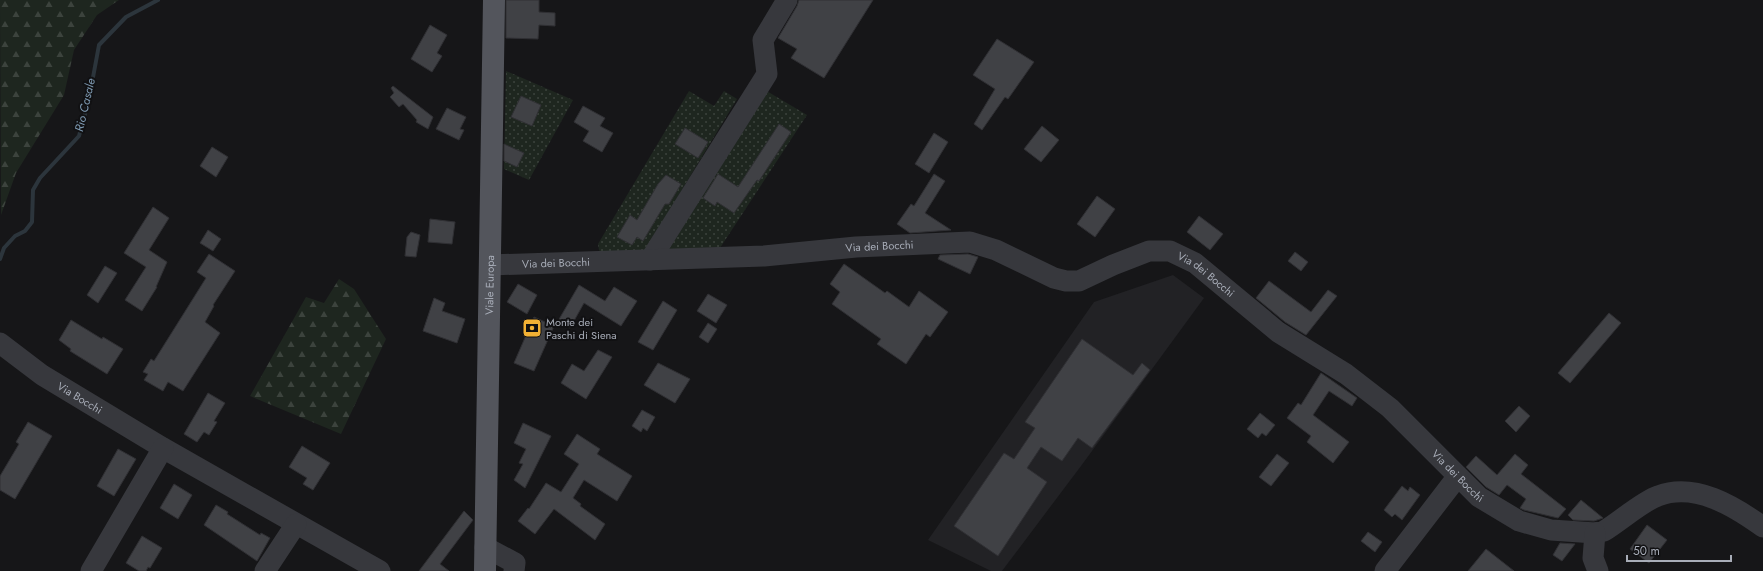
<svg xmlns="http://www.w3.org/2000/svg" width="1763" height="571" font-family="Jost,sans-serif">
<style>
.built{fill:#222225}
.forest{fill:url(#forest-firs)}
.garden{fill:url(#garden-dots)}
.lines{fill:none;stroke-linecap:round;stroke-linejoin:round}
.stream{stroke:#2c353c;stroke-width:4}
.building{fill:#404145;stroke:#303034}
.minor{stroke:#37383d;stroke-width:21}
.major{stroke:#53555c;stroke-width:22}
.labels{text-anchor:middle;stroke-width:4;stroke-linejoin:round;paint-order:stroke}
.street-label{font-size:11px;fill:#a8adb8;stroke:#111113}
.poi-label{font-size:11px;fill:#a8adb8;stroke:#111113;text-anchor:start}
.water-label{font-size:12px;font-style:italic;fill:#7f9bb3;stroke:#111113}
</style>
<defs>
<pattern id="forest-firs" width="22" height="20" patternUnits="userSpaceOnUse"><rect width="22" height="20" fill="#1e261f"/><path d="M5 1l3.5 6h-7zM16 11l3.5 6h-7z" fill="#3c433d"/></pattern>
<pattern id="garden-dots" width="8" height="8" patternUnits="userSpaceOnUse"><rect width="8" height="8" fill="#1e261f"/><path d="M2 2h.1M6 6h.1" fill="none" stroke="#3c433d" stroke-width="1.8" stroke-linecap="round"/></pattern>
</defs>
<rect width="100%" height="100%" fill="#161618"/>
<path class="built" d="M1173,275L1204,298L1081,466L1002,571H991L928,540L1094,302Z"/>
<g class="forest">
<path d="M0,0H119L97,15L74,50L64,95L16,173L1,215Z"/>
<path d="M339,279L354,289L386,339L341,434L250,396L306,297L324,303Z"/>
</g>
<g class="garden">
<path d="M506,71L573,100L529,180L504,169Z"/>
<path d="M765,90L807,115L718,251L659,254Z"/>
<path d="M689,91L714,106L724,91L737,99L643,254H602L599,250L598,244Z"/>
</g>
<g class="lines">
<path class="stream" d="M0,259L4,248L15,236L25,231L32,222L33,190L40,178L79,136L89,99L99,45L126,17L158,0"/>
</g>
<g class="building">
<path d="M506,0H539V12L555,13V26L539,25L538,39L506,38Z"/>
<path d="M799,0H873L824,78L791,58L797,49L778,38L797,6Z"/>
<path d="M430,25L447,35L437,53L442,56L432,72L411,59Z"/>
<path d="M997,39L1034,62L1008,99L1005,97L982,130L974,124L995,89L973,75Z"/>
<path d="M393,86L433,117L428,129L416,122L417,120L403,104L399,107L390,97L394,93L391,88Z"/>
<path d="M521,96L541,105L532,126L511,117Z"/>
<path d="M583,106L605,118L600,126L613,133L602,152L583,141L589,131L574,122Z"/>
<path d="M447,108L466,117L460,129L464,130L459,140L436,129Z"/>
<path d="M779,124L791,132L759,181L757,180L734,213L717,202L715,206L703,198L718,174L738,187Z"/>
<path d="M1042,126L1059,140L1041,162L1024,149Z"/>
<path d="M685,128L708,142L698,158L675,144Z"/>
<path d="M934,133L948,142L929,173L915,164Z"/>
<path d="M504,144L524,153L517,167L504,161Z"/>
<path d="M212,147L228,157L216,177L200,166Z"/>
<path d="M934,174L945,181L925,213L951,230L910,233L897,224L911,204L914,206Z"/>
<path d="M666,175L681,184L669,204H665L643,241L637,237L632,245L617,237L630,215L637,220L658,184Z"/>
<path d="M1097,196L1115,209L1095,237L1077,224Z"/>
<path d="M153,207L169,218L149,250L167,262L156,287H157L142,311L125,300L146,267L124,253Z"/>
<path d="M1199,216L1223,234L1210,250L1187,232Z"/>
<path d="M430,219L455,222L452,244L428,242Z"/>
<path d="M208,230L221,239L213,251L200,243Z"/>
<path d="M411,232L420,235L416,257L405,256L407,237Z"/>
<path d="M1295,252L1308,262L1301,271L1288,261Z"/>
<path d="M209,254L235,271L213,305L214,306L205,322L220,333L183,391L168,382L163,391L144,380L148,374L143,372L151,359L154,361L206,278L197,272Z"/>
<path d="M968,254L978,257L970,274L938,259L940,255Z"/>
<path d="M844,264L885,293L887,291L909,307L919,291L948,312L930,337L926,334L906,364L877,344L881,339L832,304L840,292L830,284Z"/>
<path d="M105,266L117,273L98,303L87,295Z"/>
<path d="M1269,281L1311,312L1328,290L1337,296L1306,335L1285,322L1256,298Z"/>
<path d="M518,284L537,295L527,314L507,302Z"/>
<path d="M579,285L605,301L614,287L637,301L621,326L584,303L570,328L558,321Z"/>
<path d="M708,294L727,305L716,323L697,311Z"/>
<path d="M434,298L445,303L442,311L465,319L457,343L423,331Z"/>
<path d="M663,301L677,310L653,350L638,342Z"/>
<path d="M1609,313L1621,323L1570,383L1558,373Z"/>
<path d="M534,317L554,326L534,371L514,363Z"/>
<path d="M71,320L102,339L103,337L123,349L107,374L70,351L71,349L59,340Z"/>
<path d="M708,323L717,329L708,343L699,337Z"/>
<path d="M1082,339L1133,375L1142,363L1150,370L1092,448L1078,438L1062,461L1041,447L1027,468L1047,482L998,556L954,526L1004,453L1014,459L1035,428L1025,422Z"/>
<path d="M598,350L612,357L586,399L561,383L572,364L584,371Z"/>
<path d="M658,363L690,379L675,403L644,385Z"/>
<path d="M1321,373L1357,398L1352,406L1329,391L1313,415L1349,442L1333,463L1307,442L1311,436L1287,418L1298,403L1301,405Z"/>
<path d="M208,393L225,403L214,421L217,422L209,435L204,432L197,442L184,434Z"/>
<path d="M1519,406L1530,416L1516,432L1505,421Z"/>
<path d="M642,410L655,417L647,431L643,428L641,432L632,426Z"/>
<path d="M1260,413L1275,425L1266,436L1262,433L1258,438L1247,429Z"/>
<path d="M28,422L52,436L15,499L0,490V476L19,444L16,442Z"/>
<path d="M523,423L551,436L525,488L514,480L523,464L519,463L526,449L514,443Z"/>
<path d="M577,434L600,449L597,454L632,476L617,501L584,480L573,498L581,504L580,506L605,524L595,540L554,509L535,534L518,521L528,508L529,509L546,483L561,492L579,464L564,454Z"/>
<path d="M302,446L330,463L313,490L303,484L307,478L289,467Z"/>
<path d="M118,449L136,459L114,496L97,486Z"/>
<path d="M1277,454L1289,463L1271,486L1259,477Z"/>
<path d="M1515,454L1528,465L1521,474L1566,509L1558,518L1524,510L1520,508L1526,499L1507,485L1499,495L1486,487L1466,467L1476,456L1497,475Z"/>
<path d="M174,484L192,495L178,519L160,508Z"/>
<path d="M1402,486L1408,491L1410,487L1420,495L1402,520L1395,514L1392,517L1384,510Z"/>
<path d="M1581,500L1603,518L1594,521L1573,520L1568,515Z"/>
<path d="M216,505L228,512L227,514L260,535L261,533L270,538L257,561L204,525Z"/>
<path d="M464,511L473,520L440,564L449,571H419Z"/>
<path d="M1647,525L1667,540L1649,563L1630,549Z"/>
<path d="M1368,532L1382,542L1375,552L1361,541Z"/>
<path d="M142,536L162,548L150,568L148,567L146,571H139L126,563Z"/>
<path d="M1560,543L1575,544L1562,561L1553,555Z"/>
<path d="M1486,549L1514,571H1468Z"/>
</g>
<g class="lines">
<g class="minor">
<path d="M650,260L767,74L763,40L787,0"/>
<path id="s1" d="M490,265L764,256L856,247L970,242L996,250L1054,278L1066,281H1079L1113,265L1149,251H1170L1195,263L1278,332L1346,374L1390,408L1479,497L1519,521L1551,530L1595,533L1604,531C1619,522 1643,501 1658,496C1695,482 1734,506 1763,527"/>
<path id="s2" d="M0,343L42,375L163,448L380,571"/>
<path d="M1595,533L1593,558L1598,571"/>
<path d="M485,547L515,563L514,571"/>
<path d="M91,571L163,448"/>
<path d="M265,571L296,524"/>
<path d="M1385,571L1458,476"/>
</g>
<path class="major" id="s3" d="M485,571L494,0"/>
</g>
<defs>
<symbol id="bank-square" viewBox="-11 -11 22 22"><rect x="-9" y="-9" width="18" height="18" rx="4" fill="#f2b134" stroke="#111113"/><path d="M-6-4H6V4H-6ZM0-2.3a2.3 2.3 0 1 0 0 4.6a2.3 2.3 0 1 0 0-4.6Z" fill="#111"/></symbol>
</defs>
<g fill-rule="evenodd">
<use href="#bank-square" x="521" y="317" width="22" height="22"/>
</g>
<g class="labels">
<g class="street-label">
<text dy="4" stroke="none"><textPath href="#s1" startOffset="390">Via dei Bocchi</textPath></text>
<text dy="4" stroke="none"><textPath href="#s1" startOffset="66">Via dei Bocchi</textPath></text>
<text dy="4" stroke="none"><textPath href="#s1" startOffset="738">Via dei Bocchi</textPath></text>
<text dy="4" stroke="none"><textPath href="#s3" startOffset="286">Viale Europa</textPath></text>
<text dy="4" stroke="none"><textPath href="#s2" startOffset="97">Via Bocchi</textPath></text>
<text dy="4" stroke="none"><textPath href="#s1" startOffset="1062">Via dei Bocchi</textPath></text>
</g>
<g class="poi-label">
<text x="546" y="326">Monte dei<tspan x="546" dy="13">Paschi di Siena</tspan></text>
</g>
<g class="water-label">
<text transform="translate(85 105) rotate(-77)" y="4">Rio Casale</text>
</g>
</g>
<path d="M1627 555v6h104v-6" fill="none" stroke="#a8adb8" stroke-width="2"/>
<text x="1633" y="555" font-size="12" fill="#a8adb8" stroke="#111113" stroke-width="3" paint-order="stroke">50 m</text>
</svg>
